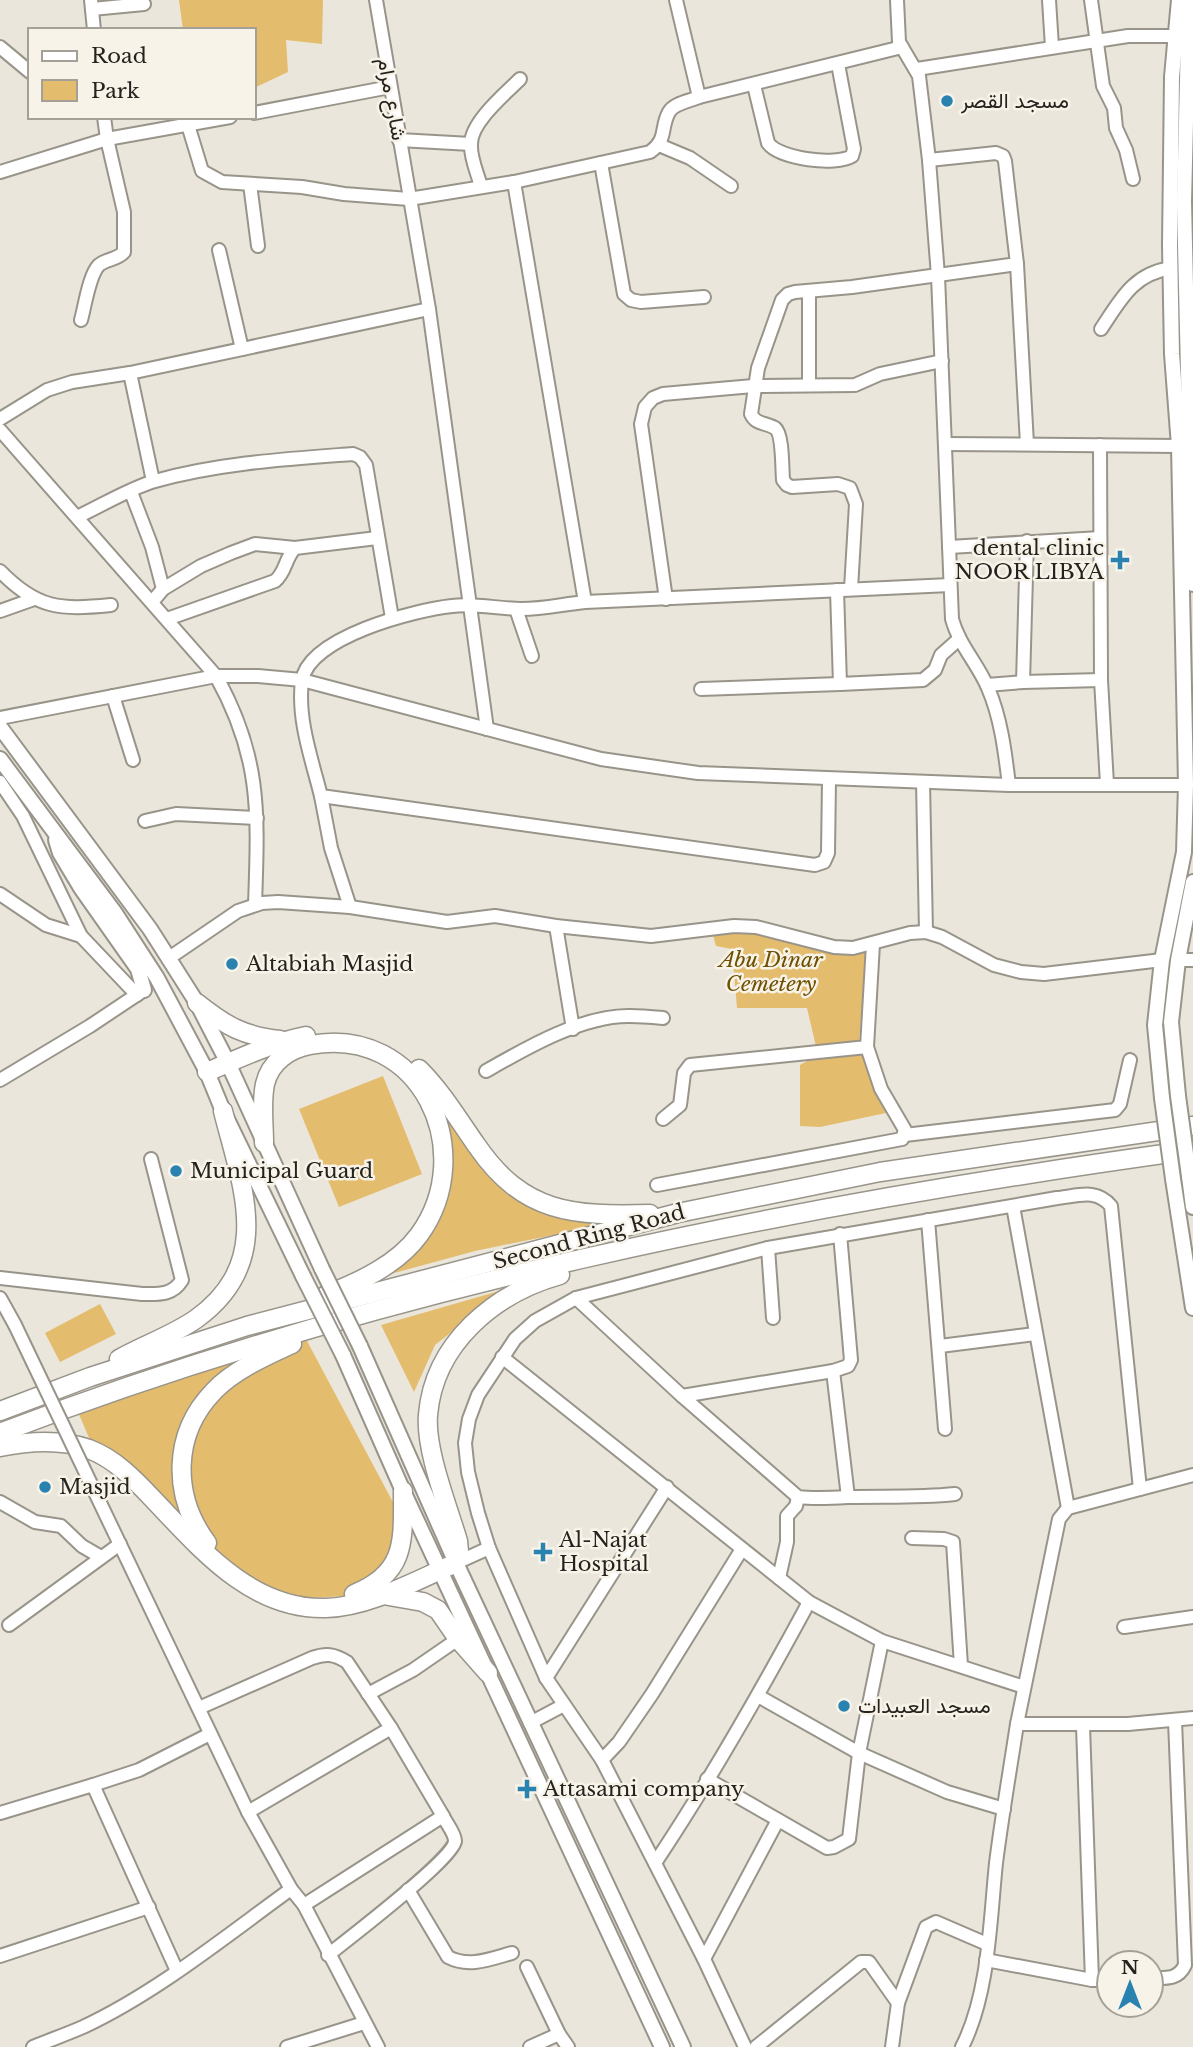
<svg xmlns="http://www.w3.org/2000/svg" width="1193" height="2047" font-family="'Libre Baskerville',Vazirmatn,serif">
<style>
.green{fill:#e4bc6d}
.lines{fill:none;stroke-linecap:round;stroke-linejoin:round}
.minor-casing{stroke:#99948a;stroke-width:16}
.major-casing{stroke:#99948a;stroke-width:18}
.highway-casing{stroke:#99948a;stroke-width:21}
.minor{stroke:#fff;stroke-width:12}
.major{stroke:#fff;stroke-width:14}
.highway{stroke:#fff;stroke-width:18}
.minor-bridge-casing{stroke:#99948a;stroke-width:16;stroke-linecap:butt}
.major-bridge-casing{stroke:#99948a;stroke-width:18;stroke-linecap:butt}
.minor-bridge{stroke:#fff;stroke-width:12}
.major-bridge{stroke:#fff;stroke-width:14}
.poi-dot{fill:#2982b0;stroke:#f8f3e8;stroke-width:2.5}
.labels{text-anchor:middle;stroke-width:5;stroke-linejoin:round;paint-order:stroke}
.street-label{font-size:21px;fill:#25231f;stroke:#f8f3e8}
.poi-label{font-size:21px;fill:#25231f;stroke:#f8f3e8;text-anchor:start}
.park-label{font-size:21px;font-style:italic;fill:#6e5001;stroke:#f8f3e8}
</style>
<rect width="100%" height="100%" fill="#ebe6db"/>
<g class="green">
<path d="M179,0H323L322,44L286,40L288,72L254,88V30H183Z"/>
<path d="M754,930L835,951L867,953L859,1042L886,1113L820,1127L800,1126V1065L818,1055L807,1008H737L732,949L716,946L712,932Z"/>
<path d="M413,1070L517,1190L637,1218L475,1251L350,1285L419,1236L443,1155Z"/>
<path d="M383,1076L422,1174L339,1207L299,1109Z"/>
<path d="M506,1289L435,1345L414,1392L381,1325Z"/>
<path d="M100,1304L116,1334L60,1362L45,1333Z"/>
<path d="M306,1332L307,1341L403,1521L401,1551L349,1596L305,1598L284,1593L238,1571L196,1528L95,1452L78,1412Z"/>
</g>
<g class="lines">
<defs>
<g id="minor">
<path d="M91,0L94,30"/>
<path d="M376,0L429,309L487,729"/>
<path d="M676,0L699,97"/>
<path d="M897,0L899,42L919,76L929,160L938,276L952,619C959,645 978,664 988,688C1001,718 1005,752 1009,785"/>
<path d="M1049,0L1052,47"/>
<path d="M1091,0L1103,86L1114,108L1116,128L1126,150L1133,179"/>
<path d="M92,9L144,4"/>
<path d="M0,47L30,72"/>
<path d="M917,69L1128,36H1174"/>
<path d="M754,85L768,143C779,159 836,166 852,156L854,149L838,64"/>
<path d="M254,113L390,87"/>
<path d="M188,125L202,171L222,182L302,187L344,194L409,199L514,182L650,152C668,139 660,128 669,112C674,103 690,101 699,97L902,47"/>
<path d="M399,140L471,144"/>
<path d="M659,145L690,158L731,186"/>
<path d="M929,160L996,153L1003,156L1005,161L1017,264L1027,444"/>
<path d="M601,163L624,294L631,300L641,302L704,297"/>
<path d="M0,172L107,139L230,117"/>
<path d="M514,182L585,602"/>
<path d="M250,184L258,246"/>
<path d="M481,187C478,174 470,158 471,144C471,122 505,94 520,79"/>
<path d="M219,250L242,349"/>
<path d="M81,320C85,306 89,275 99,265C106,259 117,260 124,252V212L107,139L104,117"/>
<path d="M1101,329C1121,299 1133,274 1171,268"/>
<path d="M130,373L153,481"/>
<path d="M809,385V291"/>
<path d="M0,419L47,390L72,382L130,373L429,309"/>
<path d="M0,430L216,676C262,758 258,815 255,905"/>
<path d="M945,444L1179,446"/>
<path d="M1100,445L1101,680L1107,784"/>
<path d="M131,492L152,547L163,589"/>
<path d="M77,517C101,506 130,488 155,481C219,463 287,459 353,454L360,457L366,465L392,618"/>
<path d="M949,547L1100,538"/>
<path d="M0,571C37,609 60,610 111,605"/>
<path d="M851,589L856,504L850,488L838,484L792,487L787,485L783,480C782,469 783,434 775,428C765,422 756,425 751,414L758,368L782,300L788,294L795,292L852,287L1017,264"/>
<path d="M837,590L840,684L923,680L935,670L941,655L959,639"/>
<path d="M666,599L641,424L645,407L653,398L663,394L753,386L855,385L880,374L942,361"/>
<path d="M152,602L163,589L201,566L231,553L255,544L295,548"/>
<path d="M516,609L532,656"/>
<path d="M0,611L34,599"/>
<path d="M167,619L275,581C286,572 285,558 295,548L377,538"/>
<path d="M1023,682L1027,541"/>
<path d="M987,685L1023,682L1101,680"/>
<path d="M701,689L840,684"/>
<path d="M113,696L133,760"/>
<path d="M0,718L216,676H258L302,680L601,759L698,773L1009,785H1186"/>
<path d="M829,780L828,853L824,862L815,865L321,796C312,760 297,719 302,681C308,637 415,610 452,606C475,603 499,609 522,609C543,609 564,604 585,602L950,585"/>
<path d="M0,782L23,816L81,936L137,995"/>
<path d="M923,782L926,932"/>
<path d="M321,796L331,848L350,907"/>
<path d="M145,821L176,814L257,818"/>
<path d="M0,894L46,925L81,936"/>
<path d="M556,926L573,1029"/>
<path d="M169,958L238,911L262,903L278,902L350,907L447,922L495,916L556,926L651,936L734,926L756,927L834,947L853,948L910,933L926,932L942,937L994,965L1021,972L1044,974L1162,960"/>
<path d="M1178,960H1193"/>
<path d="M486,1071C526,1048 583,1015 630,1016C641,1016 652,1017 663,1018"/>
<path d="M0,1080L90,1026L144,990"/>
<path d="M663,1119L680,1105L684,1073L690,1065L867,1047L873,944"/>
<path d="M905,1135L1115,1110L1120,1104L1130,1060"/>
<path d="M657,1185L902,1139L905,1130L881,1089L867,1047"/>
<path d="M1013,1206L1068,1508"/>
<path d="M928,1220L945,1429"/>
<path d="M768,1248L773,1318"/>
<path d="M0,1278L142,1294C158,1294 172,1296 182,1280L151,1159"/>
<path d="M0,1298L15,1325"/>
<path d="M576,1298L682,1396L798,1497C815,1499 831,1498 848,1497C885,1496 917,1498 955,1494"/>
<path d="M940,1346L1035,1334"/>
<path d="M502,1357L809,1602L882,1641L1024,1687"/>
<path d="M833,1371L848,1497"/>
<path d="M682,1396L833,1371L848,1366L851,1360L840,1234"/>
<path d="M1193,1475L1068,1508L1059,1519L1017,1724H1128L1193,1718"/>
<path d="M92,1486L248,1812L291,1889L304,1905L378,2047"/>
<path d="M0,1502L35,1522L61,1526L82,1546L101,1557"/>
<path d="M912,1538L944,1539L953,1542L961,1666"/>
<path d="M456,1563L489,1548"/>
<path d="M779,1578L787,1542V1516L796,1506L798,1497"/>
<path d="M9,1625L120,1544"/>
<path d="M1124,1627L1193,1617"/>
<path d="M546,1678L667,1487"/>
<path d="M368,1694L413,1670L458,1639"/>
<path d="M758,1696L859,1753L947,1792L1004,1809"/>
<path d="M199,1708L312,1658C326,1653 334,1654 347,1662L391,1728L443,1816L304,1905"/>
<path d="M530,1723L564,1705"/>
<path d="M1083,1726L1092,1980"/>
<path d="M602,1760L619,1742L652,1694L742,1549"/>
<path d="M707,1779L827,1848L834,1847L849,1839L859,1753L882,1641"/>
<path d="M93,1785L139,1770L210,1734"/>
<path d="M248,1812L391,1728"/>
<path d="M0,1813L93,1785L177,1971"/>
<path d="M655,1863C711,1779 761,1691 809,1602"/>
<path d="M408,1890L448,1957C469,1968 490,1959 512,1953"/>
<path d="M328,1955C347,1940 454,1858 455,1841C455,1833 446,1823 443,1816"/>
<path d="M0,1956L149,1907"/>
<path d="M704,1959L778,1820"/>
<path d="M986,1960L1092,1980H1109"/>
<path d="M527,1967L559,2034"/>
<path d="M1151,1978C1166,1978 1178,1980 1185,1965L1175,1721"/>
<path d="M33,2047C50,2040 67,2034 83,2027C156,1993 226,1936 291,1889"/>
<path d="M287,2047L364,2023"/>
<path d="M530,2047L559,2034L568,2047"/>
<path d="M745,2047L704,1959L602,1760L546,1678L489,1548L478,1513L468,1472L465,1443L469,1419L478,1395L515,1339L535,1321L576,1298L768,1248L1057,1198C1078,1196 1096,1188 1111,1206L1140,1489"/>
<path d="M756,2047L861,1962H869L898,2003"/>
<path d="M892,2047L898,2003L926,1927L936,1922L987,1944"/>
<path d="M962,2047C989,1994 990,1921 996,1863C1002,1816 1010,1770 1017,1724"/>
</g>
<g id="major">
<path d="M1189,0L1184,202L1193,584"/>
<path d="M0,727L150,929L197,1003L228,1063L322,1269"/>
<path d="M0,759L115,913L157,978L207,1072L223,1111L303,1276"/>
<path d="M56,840L60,853L81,888L138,969L144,990"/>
<path d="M1178,1096L1171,1022L1178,960L1193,882"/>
<path d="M1162,1098L1155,1025L1162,960L1184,852L1186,785L1179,446L1172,354L1170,245L1172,77L1179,0"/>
<path d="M1189,1176L1193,1207"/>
<path d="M1173,1179L1193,1308"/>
<path d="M360,1346L456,1563L683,2047"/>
<path d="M343,1355L403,1491L662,2047"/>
</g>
<g id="highway">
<path d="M197,1003C226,1026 243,1036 280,1040"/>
<path d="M419,1069C442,1092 458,1119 477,1146C524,1214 573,1216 650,1214"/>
<path d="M207,1072C240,1058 271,1043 306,1036"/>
<path d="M264,1143C264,1124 261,1103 265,1084C270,1062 289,1049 310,1045C420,1024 480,1151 419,1235C397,1265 359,1282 326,1295"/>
<path d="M119,1359C144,1345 173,1335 196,1319C275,1262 242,1187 223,1111"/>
<path d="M0,1411L90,1377L247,1326L678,1213L880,1172L1193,1126"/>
<path d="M0,1433C380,1287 791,1205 1193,1150"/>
<path d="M0,1447C29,1441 61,1439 89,1449C115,1459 134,1479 152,1498C199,1547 250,1610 326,1608C369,1607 417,1580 456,1563L459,1552L458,1541C448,1507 425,1450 428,1415C434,1343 495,1293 560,1275"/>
<path d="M207,1543C172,1496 172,1434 214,1391C234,1370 266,1356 292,1344"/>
<path d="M354,1594C407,1573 403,1540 403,1491"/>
<path d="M383,1595L423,1602L438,1610L458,1639L488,1673"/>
</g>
</defs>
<use href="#minor" class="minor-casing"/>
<use href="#major" class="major-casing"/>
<use href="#highway" class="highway-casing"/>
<use href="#minor" class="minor"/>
<use href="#major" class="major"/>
<use href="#highway" class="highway"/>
<defs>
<path id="minor-bridge" d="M15,1325L92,1486"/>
<g id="major-bridge">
<path d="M1178,1096L1189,1176"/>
<path d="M1162,1098L1173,1179"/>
<path d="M322,1269L360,1346"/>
<path d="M303,1276L343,1355"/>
</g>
</defs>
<use href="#minor-bridge" class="minor-bridge-casing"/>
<use href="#major-bridge" class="major-bridge-casing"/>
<use href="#minor-bridge" class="minor-bridge"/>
<use href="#major-bridge" class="major-bridge"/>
</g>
<g class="poi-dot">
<circle cx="947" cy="101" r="7"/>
<path d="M1116.5 549.5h7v7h7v7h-7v7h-7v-7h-7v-7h7z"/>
<circle cx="232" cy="964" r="7"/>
<circle cx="176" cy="1171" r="7"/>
<circle cx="45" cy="1487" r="7"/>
<path d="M539.5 1541.5h7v7h7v7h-7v7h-7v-7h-7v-7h7z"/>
<circle cx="844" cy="1706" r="7"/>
<path d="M523.5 1778.5h7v7h7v7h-7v7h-7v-7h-7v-7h7z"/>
</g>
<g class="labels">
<g class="street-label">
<text transform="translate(392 99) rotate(80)" y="7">شارع مرام</text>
<text transform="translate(589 1237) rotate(-15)" y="7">Second Ring Road</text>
</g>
<g class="poi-label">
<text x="961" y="108">مسجد القصر</text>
<text x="1104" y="555" text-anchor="end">dental clinic<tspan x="1104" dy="24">NOOR LIBYA</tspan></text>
<text x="246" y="971">Altabiah Masjid</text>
<text x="190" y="1178">Municipal Guard</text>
<text x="59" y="1494">Masjid</text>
<text x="559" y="1547">Al-Najat<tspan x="559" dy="24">Hospital</tspan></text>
<text x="858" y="1713">مسجد العبيدات</text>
<text x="543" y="1796">Attasami company</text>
</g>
<g class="park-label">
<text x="771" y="967">Abu Dinar<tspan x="771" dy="24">Cemetery</tspan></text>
</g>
</g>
<rect x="28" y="28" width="228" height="91" fill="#f8f3e8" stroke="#a4a098" stroke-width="2"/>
<rect x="42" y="51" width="35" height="10" fill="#ffffff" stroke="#a4a098" stroke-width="2"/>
<text x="91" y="63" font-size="21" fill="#25231f">Road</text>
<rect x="42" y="80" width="35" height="21" fill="#e4bc6d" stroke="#a4a098" stroke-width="2"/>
<text x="91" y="98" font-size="21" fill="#25231f">Park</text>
<g transform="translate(1130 1984)"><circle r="33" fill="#f8f3e8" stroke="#a4a098" stroke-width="2"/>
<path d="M0-5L12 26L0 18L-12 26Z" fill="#2982b0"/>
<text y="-10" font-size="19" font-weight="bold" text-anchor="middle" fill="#25231f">N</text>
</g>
</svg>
